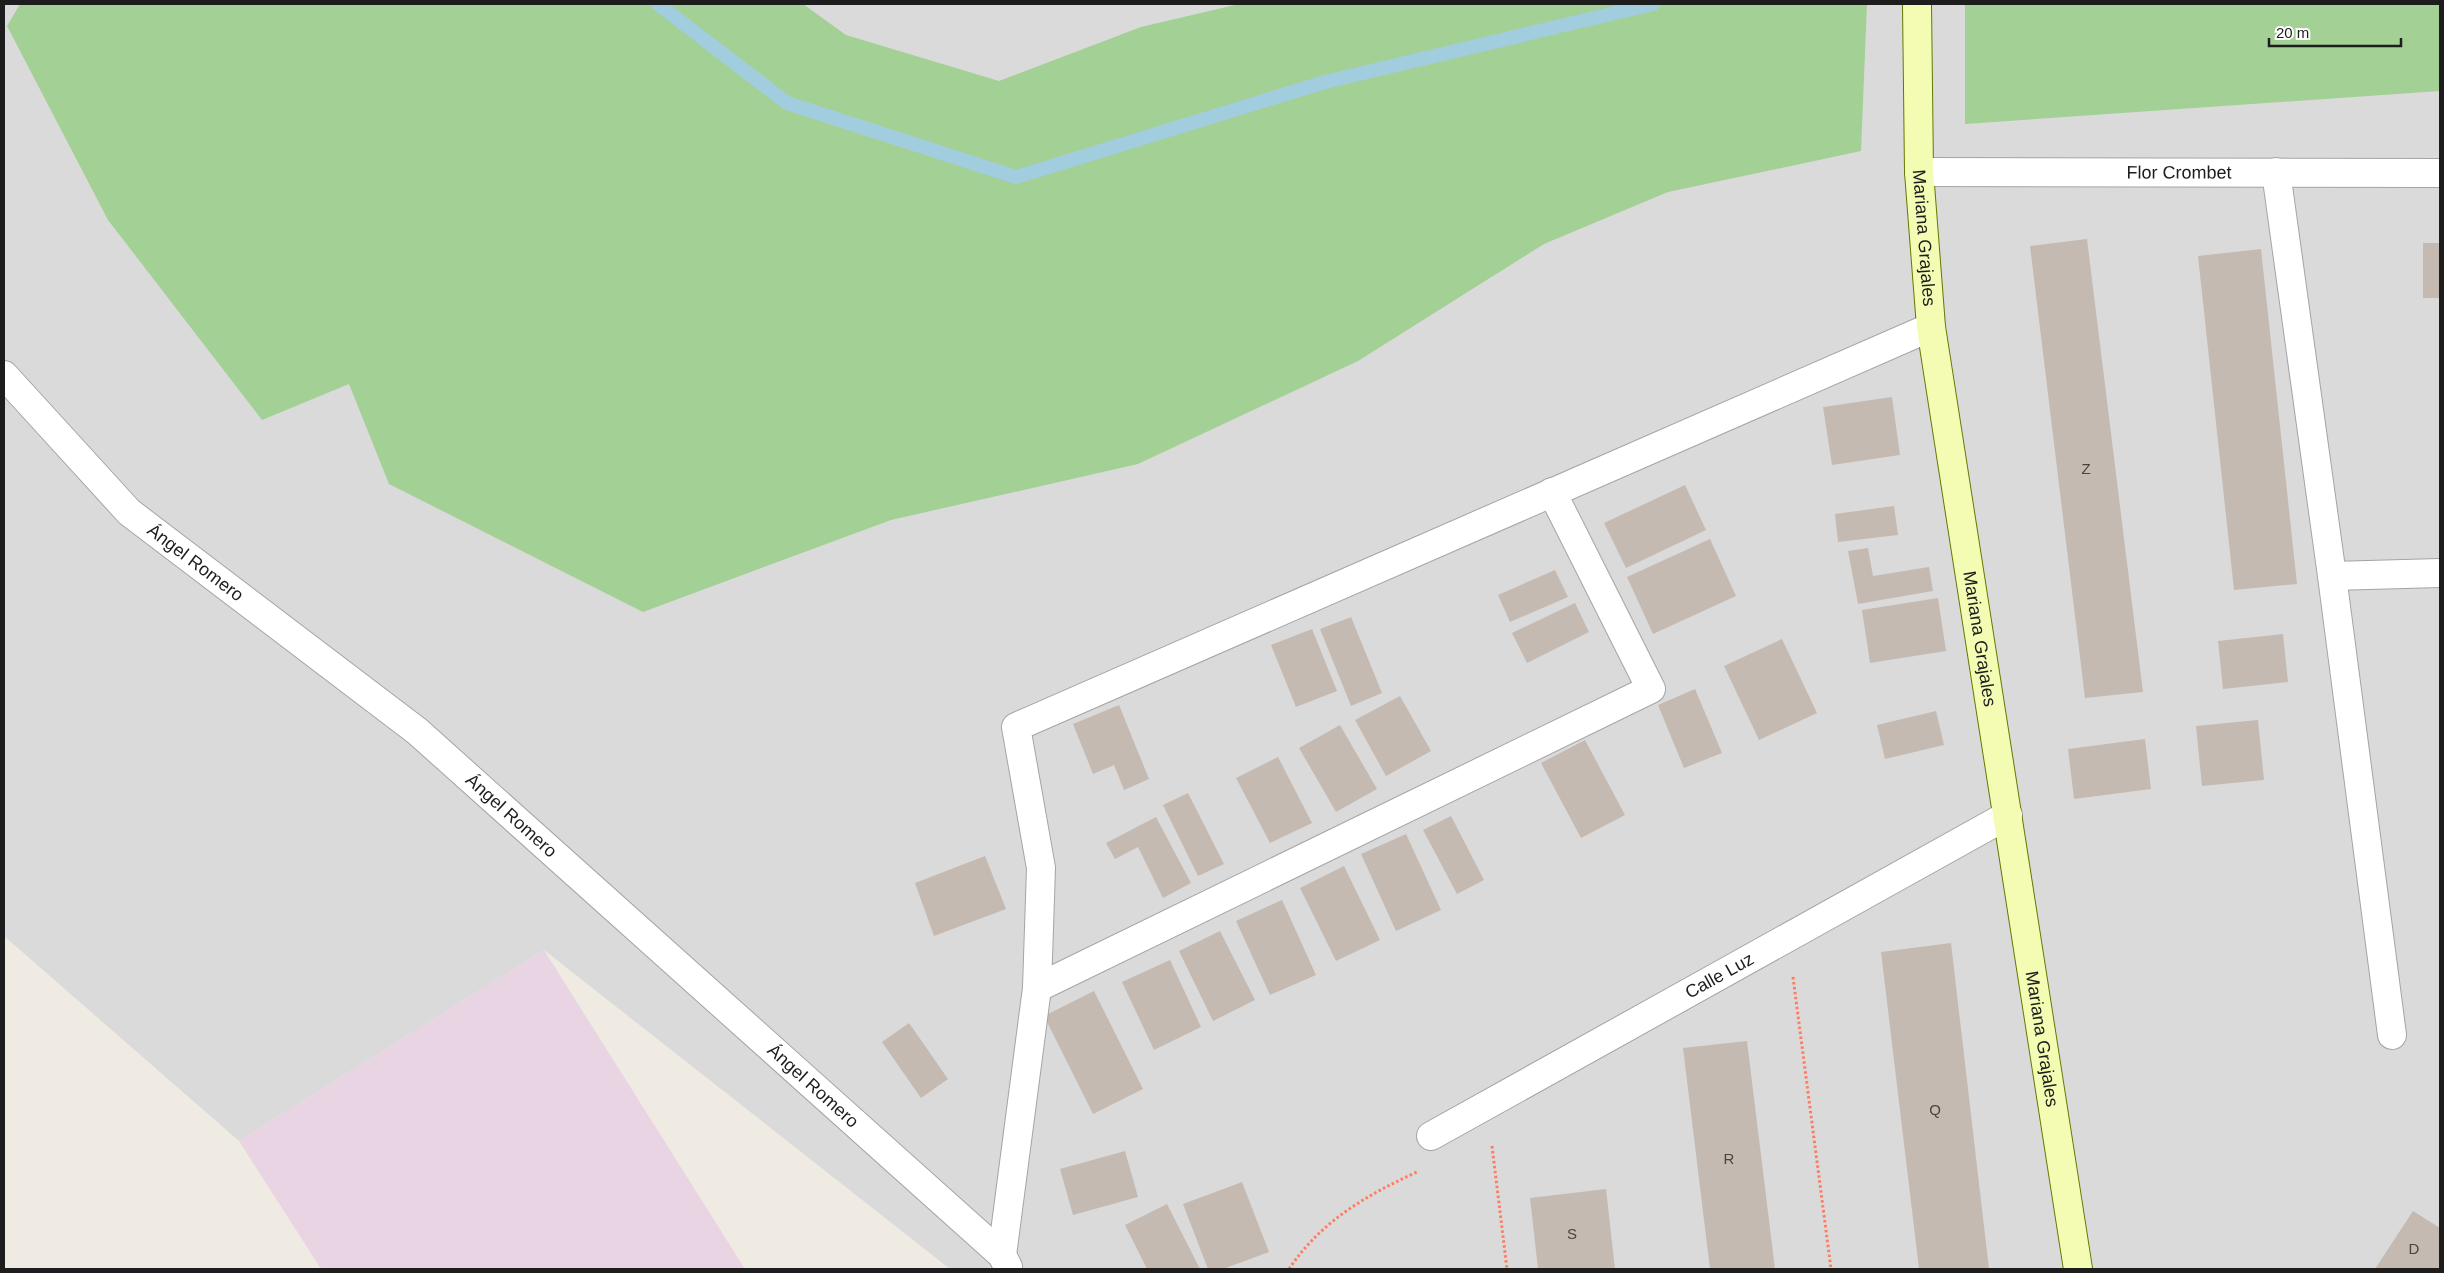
<svg xmlns="http://www.w3.org/2000/svg" width="2444" height="1273" font-family="Helvetica,sans-serif">
<style>
.residential{fill:#dbdada}
.industrial{fill:#e8d4e3}
.forest{fill:#a3d095}
.lines{fill:none;stroke-linecap:round;stroke-linejoin:round}
.stream{stroke:#a1cddf;stroke-width:14}
.building{fill:#c4bab2}
.street-casing{stroke:#a4a4a4;stroke-width:30}
.secondary-casing{stroke:#647800;stroke-width:30}
.path{stroke:#ff7c63;stroke-width:3;stroke-dasharray:2.5 2.5;stroke-linecap:butt}
.street{stroke:#fff;stroke-width:28}
.secondary{stroke:#f4fcb3;stroke-width:28}
.labels{text-anchor:middle;stroke-width:5;stroke-linejoin:round;paint-order:stroke}
.number-label{font-size:15px;fill:#474442}
.street-label{font-size:18px;fill:#1d1d1d;stroke:#fff}
</style>
<rect width="100%" height="100%" fill="#efebe2"/>
<path class="residential" d="M4,4H2440V1269H950L544,950L239,1141L4,936Z"/>
<path class="industrial" d="M544,950L745,1269H321L239,1141Z"/>
<g class="forest">
<path d="M20,4H803L846,35L999,81L1141,27L1239,4H1867L1861,151L1668,192L1544,244L1358,361L1138,464L891,520L643,612L389,484L349,384L262,420L108,220L7,26Z"/>
<path d="M1965,4H2440V91L1965,124Z"/>
</g>
<g class="lines">
<path class="stream" d="M658,4L787,103L1016,177L1325,82L1653,4"/>
</g>
<g class="building">
<path d="M2087,239L2143,692L2085,698L2030,246Z"/>
<rect x="2423" y="243" width="17" height="55"/>
<path d="M2261,249L2297,584L2234,590L2198,256Z"/>
<path d="M1892,397L1900,455L1832,465L1823,407Z"/>
<path d="M1685,485L1706,530L1626,568L1604,523Z"/>
<path d="M1894,506L1898,535L1838,542L1835,514Z"/>
<path d="M1710,539L1736,596L1653,634L1627,577Z"/>
<path d="M1868,548L1873,576L1929,567L1933,591L1858,604L1848,551Z"/>
<path d="M1555,570L1568,597L1510,622L1498,595Z"/>
<path d="M1938,598L1946,651L1870,663L1862,610Z"/>
<path d="M1575,603L1589,632L1527,663L1512,633Z"/>
<path d="M1351,617L1382,693L1351,706L1320,629Z"/>
<path d="M1312,629L1337,691L1296,707L1271,645Z"/>
<path d="M2283,634L2288,682L2223,689L2218,641Z"/>
<path d="M1782,639L1817,713L1759,740L1724,666Z"/>
<path d="M1695,689L1722,753L1684,768L1658,705Z"/>
<path d="M1400,696L1431,751L1386,776L1355,720Z"/>
<path d="M1119,705L1149,779L1124,790L1114,765L1093,774L1073,724Z"/>
<path d="M1936,711L1944,745L1885,759L1877,725Z"/>
<path d="M2258,720L2264,780L2202,786L2196,726Z"/>
<path d="M1340,725L1377,789L1336,812L1299,748Z"/>
<path d="M2145,739L2151,789L2074,799L2068,749Z"/>
<path d="M1585,740L1625,815L1581,838L1541,763Z"/>
<path d="M1278,757L1312,823L1270,843L1236,778Z"/>
<path d="M1188,793L1224,864L1198,876L1163,805Z"/>
<path d="M1451,816L1484,880L1457,894L1423,830Z"/>
<path d="M1156,817L1191,883L1163,898L1138,847L1115,859L1106,843Z"/>
<path d="M1406,834L1441,910L1396,931L1361,854Z"/>
<path d="M985,856L1006,909L934,936L915,883Z"/>
<path d="M1344,866L1380,940L1336,961L1300,888Z"/>
<path d="M1282,900L1316,975L1270,995L1236,921Z"/>
<path d="M1220,931L1255,1000L1213,1021L1179,951Z"/>
<path d="M1951,943L1989,1269H1919L1881,952Z"/>
<path d="M1170,960L1201,1027L1154,1050L1122,982Z"/>
<path d="M1094,991L1143,1089L1093,1114L1044,1016Z"/>
<path d="M909,1023L948,1079L921,1098L882,1042Z"/>
<path d="M1747,1041L1775,1269H1710L1683,1048Z"/>
<path d="M1125,1151L1138,1197L1073,1215L1060,1169Z"/>
<path d="M1242,1182L1269,1252L1223,1269H1208L1183,1204Z"/>
<path d="M1606,1189L1615,1269H1538L1530,1198Z"/>
<path d="M1167,1204L1200,1269H1147L1125,1225Z"/>
<path d="M2413,1211L2440,1228V1269H2375Z"/>
</g>
<g class="lines">
<defs>
<g id="street">
<path id="s1" d="M1919,172L2440,173"/>
<path d="M2276,172L2332,576L2392,1035"/>
<path id="s2" d="M4,375L129,512L417,731L1002,1255L1008,1267"/>
<path d="M2332,576L2440,573"/>
<path d="M1037,988L1651,689L1552,492"/>
<path id="s3" d="M1431,1136L2008,815"/>
<path d="M1002,1255L1037,988L1041,868L1016,727L1931,327"/>
</g>
<g id="secondary">
<path id="s4" d="M1917,4L1919,172L1931,327L2078,1269"/>
</g>
</defs>
<use href="#street" class="street-casing"/>
<use href="#secondary" class="secondary-casing"/>
<g class="path">
<path d="M1793,977L1831,1269"/>
<path d="M1492,1146L1507,1269"/>
<path d="M1289,1269C1322,1220 1367,1195 1419,1171"/>
</g>
<use href="#street" class="street"/>
<use href="#secondary" class="secondary"/>
</g>
<g class="labels">
<g class="number-label">
<text x="2086" y="474">Z</text>
<text x="1935" y="1115">Q</text>
<text x="1729" y="1164">R</text>
<text x="1572" y="1239">S</text>
<text x="2414" y="1254">D</text>
</g>
<g class="street-label">
<text dy="6" stroke="none"><textPath href="#s1" startOffset="260">Flor Crombet</textPath></text>
<text dy="6" stroke="none"><textPath href="#s4" startOffset="234">Mariana Grajales</textPath></text>
<text dy="6" stroke="none"><textPath href="#s2" startOffset="269">Ángel Romero</textPath></text>
<text dy="6" stroke="none"><textPath href="#s4" startOffset="639">Mariana Grajales</textPath></text>
<text dy="6" stroke="none"><textPath href="#s2" startOffset="674">Ángel Romero</textPath></text>
<text dy="6" stroke="none"><textPath href="#s3" startOffset="330">Calle Luz</textPath></text>
<text dy="6" stroke="none"><textPath href="#s4" startOffset="1044">Mariana Grajales</textPath></text>
<text dy="6" stroke="none"><textPath href="#s2" startOffset="1079">Ángel Romero</textPath></text>
</g>
</g>
<rect width="2444" height="1273" fill="none" stroke="#1d1d1d" stroke-width="10"/>
<path d="M2269 38v8h132v-8" fill="none" stroke="#1d1d1d" stroke-width="2.5"/>
<text x="2276" y="38" font-size="15" fill="#1d1d1d" stroke="#ffffff" stroke-width="4" paint-order="stroke">20 m</text>
</svg>
